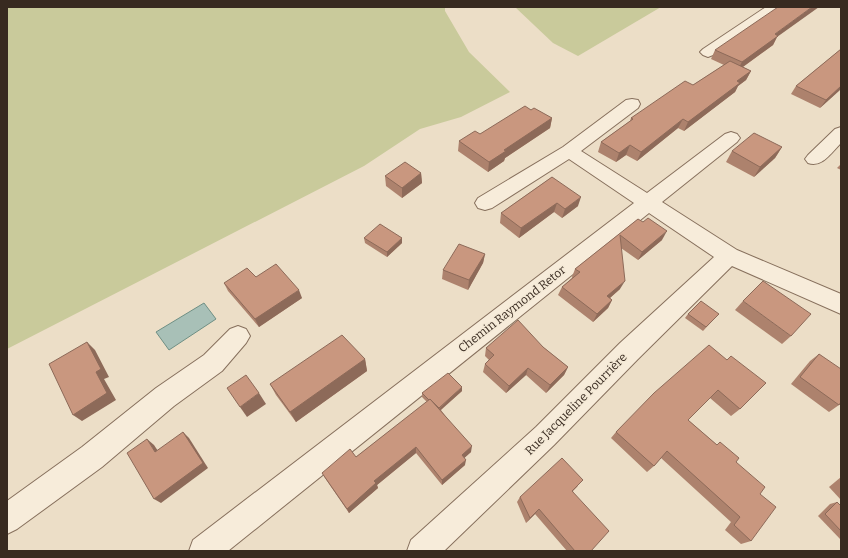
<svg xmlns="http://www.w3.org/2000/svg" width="848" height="558" font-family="Bitter,serif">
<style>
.green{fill:#c9ca9b}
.water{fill:#a8c0b7;stroke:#6f8f84}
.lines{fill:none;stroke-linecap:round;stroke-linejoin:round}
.minor-casing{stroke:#87705d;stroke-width:2}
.minor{fill:#f7ecda;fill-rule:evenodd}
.wall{fill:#ad826d}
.shaded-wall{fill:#8d6a59}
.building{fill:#c9977f;stroke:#8d6a59}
.labels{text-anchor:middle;stroke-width:3;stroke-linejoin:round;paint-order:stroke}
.street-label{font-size:12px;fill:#382a20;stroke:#f4e9d6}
</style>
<rect width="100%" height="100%" fill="#ecdec7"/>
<g class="green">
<path d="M7,7H445V11L469,52L510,92L461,117L420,129L364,166L7,349Z"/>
<path d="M515,7H661L578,56L553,43Z"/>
</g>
<path class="water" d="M204,303L216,319L169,350L156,332Z"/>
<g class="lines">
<defs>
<g id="minor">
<path d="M766,7H782L780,10L713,55L708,57L703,55L700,52L703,49Z"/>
<path d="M632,99L638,100L640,104L638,108L581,151L647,193L725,134L731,132L737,134L740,138L737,142L662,202L737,250L841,294V314L732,266L638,359L554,445L444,551H407L411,540L536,427L620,343L714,257L649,213L228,551H189L193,540L634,203L569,159L492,208L485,210L478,208L475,203L478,198L563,147L626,100Z"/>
<path d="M841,127V143C831,153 822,168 808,163L805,159L808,155L835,129Z"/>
<path d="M238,326L246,329L250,336L246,343L222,371L174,406L102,467L17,529L7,534V501L82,447L156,388L204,355L230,329Z"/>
</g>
</defs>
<use href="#minor" class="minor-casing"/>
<use href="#minor" class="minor"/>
</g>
<g class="wall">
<path d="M777,37L773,45L743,67L751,71L746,80L738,86L735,92L684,131L678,128L637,161L626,155L616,162L598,152L601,142L630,121L631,118L693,85L724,65L711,59L715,50Z"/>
<path d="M841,49V89L820,108L791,94L796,86Z"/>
<path d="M531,110L552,118L550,128L505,158L504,161L488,172L458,151L459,141L480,134Z"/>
<path d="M782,147L775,158L754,177L726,162L732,151Z"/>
<path d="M841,164V170L837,168Z"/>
<path d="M421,173L422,183L402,198L386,186L385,176Z"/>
<path d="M552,177L578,206L562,218L554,212L519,238L500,223L501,213Z"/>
<path d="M638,219L662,240L638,260L621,248L620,289L610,298L612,300L608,308L593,322L558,295L562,287L572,278V277L575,269Z"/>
<path d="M364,238L402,243L387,257L365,243Z"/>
<path d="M485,254L483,263L468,290L442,279L443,270Z"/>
<path d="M256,277L302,298L259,327L228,291L224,283Z"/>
<path d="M743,301L791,336L782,344L735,310Z"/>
<path d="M688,314L715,318L703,331L685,318Z"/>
<path d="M709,345L740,409L731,416L710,398L688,420L717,445L720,442L760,494L751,541L741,544L725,530L731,522L661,458L654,466L647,472L611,438L616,432Z"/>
<path d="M543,347L568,367L564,375L546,393L526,375L506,393L483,372L485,364L489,360L485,356L486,348Z"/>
<path d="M819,354L839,405L829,412L791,384L810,361Z"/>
<path d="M365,359L367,371L296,422L276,395L270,384Z"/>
<path d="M462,391L441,410L471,452L464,458L465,465L442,485L416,453L377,485L378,488L349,513L325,478L322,473L356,457L427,402L422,397V393Z"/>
<path d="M841,477V500L829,487Z"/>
<path d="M578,486L573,491L591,551H567L535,514L526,523L517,502L520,497Z"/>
<path d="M837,502L841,506V540L818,516L830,504Z"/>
</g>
<g class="shaded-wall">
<path d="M812,7H819L777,37L773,45L737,71L742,62L775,34Z"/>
<path d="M751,71L746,80L738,86L735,92L684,131L688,122L737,81Z"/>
<path d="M841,86V89L820,108L826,100Z"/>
<path d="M552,118L550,128L505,158L504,161L488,172L489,162L504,150Z"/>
<path d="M683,119L678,128L637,161L641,152Z"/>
<path d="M630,145L626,155L616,162L619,153Z"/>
<path d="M782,147L775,158L754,177L760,167Z"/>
<path d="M421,173L422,183L402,198V188Z"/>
<path d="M581,197L578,206L562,218L565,209Z"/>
<path d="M557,203L554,212L519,238L521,228Z"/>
<path d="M667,231L662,240L638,260L642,252Z"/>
<path d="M402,238V243L387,257V252Z"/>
<path d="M485,254L483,263L468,290L469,280Z"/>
<path d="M625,281L620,289L603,304L607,296Z"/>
<path d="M299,290L302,298L259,327L255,319Z"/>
<path d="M612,300L608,308L593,322L597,314Z"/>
<path d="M87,342L95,350L109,377L104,379L116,400L82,421L73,415L96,372Z"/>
<path d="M365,359L367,371L296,422L290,412Z"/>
<path d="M568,367L564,375L546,393L550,385Z"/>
<path d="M528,368L526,375L506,393L509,386Z"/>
<path d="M462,387V391L437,413L438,410Z"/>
<path d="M259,393L266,404L247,417L240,407Z"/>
<path d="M183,432L189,438L208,468L161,503L154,499Z"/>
<path d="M147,439L154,445L162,457L155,452Z"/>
<path d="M472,446L471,452L461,461L462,455Z"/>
<path d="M416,447V453L377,485L378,488L349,513L347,509L374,481Z"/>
<path d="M466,460L465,465L442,485V480Z"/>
<path d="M539,509L535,514L526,523L530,518Z"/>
</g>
<g class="building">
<path d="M778,7H812L775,34L778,36L742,62L715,50Z"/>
<path d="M841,49V86L826,100L796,86Z"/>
<path d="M730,61L751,71L737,81L740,83L688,122L683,119L641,152L630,145L619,153L601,142L633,119L631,118L685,81L693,85Z"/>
<path d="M525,106L531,110L534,108L552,118L504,150L506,151L489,162L459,141L475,131L480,134Z"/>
<path d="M754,133L782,147L760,167L732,151Z"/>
<path d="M405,162L421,173L402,188L385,176Z"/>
<path d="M552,177L581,197L565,209L557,203L521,228L501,213Z"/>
<path d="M648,218L667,231L642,252L620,235L625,281L607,296L612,300L597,314L562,287L580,272L575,269L638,219L643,222Z"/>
<path d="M380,224L402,238L387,252L364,238Z"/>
<path d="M459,244L485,254L469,280L443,270Z"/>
<path d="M276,264L299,290L255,319L224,283L247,268L256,277Z"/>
<path d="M763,281L811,314L791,336L743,301Z"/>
<path d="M701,301L719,314L706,327L688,314Z"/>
<path d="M518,320L543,347L568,367L550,385L528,368L509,386L485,364L494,355L486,348Z"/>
<path d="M342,335L365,359L290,412L270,384Z"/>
<path d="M87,342L101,369L96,372L107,393L73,415L49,364Z"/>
<path d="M709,345L727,360L731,356L766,383L740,409L718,390L688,420L717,445L720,442L739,458L736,462L765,487L760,494L776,507L751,541L734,525L740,517L667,451L654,466L616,432L654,393Z"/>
<path d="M819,354L841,369V402L839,405L800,377Z"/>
<path d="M448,373L462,387L439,408L430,399L429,400L422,393Z"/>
<path d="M246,375L259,393L240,407L227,388Z"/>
<path d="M430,399L472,446L462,455L466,460L442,480L416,447L374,481L376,483L347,509L322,473L350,449L356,457Z"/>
<path d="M183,432L203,463L154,499L127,453L147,439L155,452Z"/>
<path d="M562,458L583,480L572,491L609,531L591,551H575L539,509L530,518L520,497Z"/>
<path d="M837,502L841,506V531L825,514Z"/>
</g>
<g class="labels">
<g class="street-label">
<text transform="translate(512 309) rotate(-38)" y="4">Chemin Raymond Retor</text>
<text transform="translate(576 404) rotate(-45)" y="4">Rue Jacqueline Pourrière</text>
</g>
</g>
<rect width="848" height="558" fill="none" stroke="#382a20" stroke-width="16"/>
</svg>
